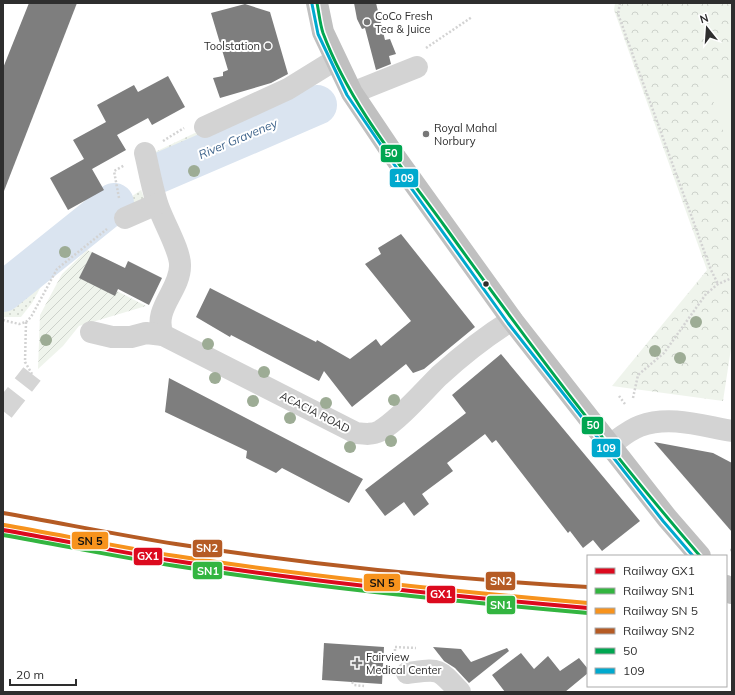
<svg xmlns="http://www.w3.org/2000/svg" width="735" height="695" font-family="Mulish,sans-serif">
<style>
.grass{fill:url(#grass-dots)}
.park{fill:url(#park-crowns)}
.garden{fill:url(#garden-furrows)}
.pitch{fill:#eff4ec}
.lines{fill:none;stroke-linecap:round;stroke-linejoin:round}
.river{stroke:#dae4f0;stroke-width:40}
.building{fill:#7e7e7e}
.minor-tunnel{stroke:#d5d5d5;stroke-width:22;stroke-dasharray:22 11;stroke-linecap:butt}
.path{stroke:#d3d3d3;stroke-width:2.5;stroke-dasharray:2 2;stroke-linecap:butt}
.minor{stroke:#d3d3d3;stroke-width:22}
.highway{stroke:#c0c0c0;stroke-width:22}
.bus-1-casing{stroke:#fff;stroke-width:6}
.bus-2-casing{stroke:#fff;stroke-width:6}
.bus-1{stroke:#00a651;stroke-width:3}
.bus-2{stroke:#00a9ce;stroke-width:3}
.rail-1-casing{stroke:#fff;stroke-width:7}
.rail-2-casing{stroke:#fff;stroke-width:7}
.rail-3-casing{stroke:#fff;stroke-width:7}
.rail-4-casing{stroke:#fff;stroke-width:7}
.rail-1{stroke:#dc0a1e;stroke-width:4}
.rail-2{stroke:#33b540;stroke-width:4}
.rail-3{stroke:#f7931d;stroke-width:4}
.rail-4{stroke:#b55b24;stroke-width:4}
.tree{fill:#9dac95}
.poi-dot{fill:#777;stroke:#fff;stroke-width:1.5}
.bus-dot{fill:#2e2e2e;stroke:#fff;stroke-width:1.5}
.labels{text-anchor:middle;stroke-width:4;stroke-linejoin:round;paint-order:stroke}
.poi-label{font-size:11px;fill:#2e2e2e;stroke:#fff;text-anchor:start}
.street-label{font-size:11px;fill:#2e2e2e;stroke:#fff}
.water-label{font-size:12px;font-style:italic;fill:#40658c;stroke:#fff}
.line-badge{stroke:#fff;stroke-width:1.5}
.badge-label{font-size:11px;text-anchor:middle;font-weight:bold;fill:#fff}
.pale-badge-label{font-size:11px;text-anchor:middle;font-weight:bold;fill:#111}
</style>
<defs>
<pattern id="grass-dots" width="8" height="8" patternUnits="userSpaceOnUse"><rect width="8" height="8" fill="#eff4ec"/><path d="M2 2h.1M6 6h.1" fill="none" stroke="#cdd2cb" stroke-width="1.8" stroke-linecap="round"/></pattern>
<pattern id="park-crowns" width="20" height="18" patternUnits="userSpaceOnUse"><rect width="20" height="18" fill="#eff4ec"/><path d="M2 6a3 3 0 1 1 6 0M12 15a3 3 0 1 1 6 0" fill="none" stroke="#cdd2cb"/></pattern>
<pattern id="garden-furrows" width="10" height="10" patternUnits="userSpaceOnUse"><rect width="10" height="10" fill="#eff4ec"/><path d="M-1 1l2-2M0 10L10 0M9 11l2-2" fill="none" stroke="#cdd2cb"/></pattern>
</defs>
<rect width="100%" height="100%" fill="#fff"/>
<g class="grass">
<path d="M197,132L218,143L159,170L153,153Z"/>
<path d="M141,190L146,203L120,215L51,268L32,303L21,317H3V300L118,206Z"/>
</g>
<path class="park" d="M615,3H732V342L723,401L612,386L707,270L614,10Z"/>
<path class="garden" d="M87,250L92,252L80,276L117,291L146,306L79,326L63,346L38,369L40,315L62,274Z"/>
<path class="pitch" d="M732,77V158L708,85Z"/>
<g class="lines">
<g class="river">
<path d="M159,173L317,105"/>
<path d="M3,292L114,203"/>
</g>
</g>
<g class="building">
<path d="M29,3H77L4,191L3,190V68Z"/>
<path d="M354,3H376L385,40L390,39L396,54L389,56L391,64L376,70L365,28L362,29L357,19Z"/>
<path d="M245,4L270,12L288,74L271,83L220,98L213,78L223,76V72L228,70L211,13Z"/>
<path d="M168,76L185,107L152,125L148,118L117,135L126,150L92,169L104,190L68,210L50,178L84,159L73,140L106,122L97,105L134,85L138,92Z"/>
<path d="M401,234L475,327L424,369L413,373L406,364L352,407L324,371L319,381L231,335L230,337L196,317L210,288L316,342L317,340L350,359L376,339L381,346L411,321L365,264L381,254L378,248Z"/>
<path d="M92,252L125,268L128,261L162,278L149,305L118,289L115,296L79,278Z"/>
<path d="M501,354L640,521L602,551L593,540L583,548L570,531L568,533L496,440L492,443L485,434L447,463L453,471L422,494L429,504L414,516L404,502L385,516L365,490L466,413L452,395Z"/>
<path d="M169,378L363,479L349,503L282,468L276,473L246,458L247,451L165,412Z"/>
<path d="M654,442L713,453L732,463V532Z"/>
<path d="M324,643L384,647L382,684L322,680Z"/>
<path d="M433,647L461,649L471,662L507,648L509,651L469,683L455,668L444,661Z"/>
<path d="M521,653L534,669L548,656L560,671L579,658L588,669V673L565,692H505L492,675Z"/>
</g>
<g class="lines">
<path class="minor-tunnel" d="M3,411L32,374"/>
<g class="path">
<path d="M620,3L618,14L711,270L718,284"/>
<path d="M426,48L472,17"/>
<path d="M163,141L184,128"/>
<path d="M119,198L114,171L125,165"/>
<path d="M3,320L19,324L26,322"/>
<path d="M26,322L31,317L57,269L107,229"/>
<path d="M26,322L25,362L32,374"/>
<path d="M619,396L625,404"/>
<path d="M633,398L638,375L664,353L706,294L718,284L732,278"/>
<path d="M730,550H732"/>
<path d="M395,655V647L416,648"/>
<path d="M352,682L354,685L364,686"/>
</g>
<g class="minor">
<path d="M352,93L417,67"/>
<path d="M205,127L288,89L335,60"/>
<path d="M145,153C149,170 152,187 157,203C162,220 181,251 180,266C180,291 152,309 163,335"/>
<path d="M125,218L157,204"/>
<path d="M91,332L112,337H131L146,333L163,335L356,433C365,434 372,435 380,431C400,419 422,393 439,376C461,356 486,336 512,320"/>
<path d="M610,445C620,438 629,430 640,426C670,415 702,426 732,431"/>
<path d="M407,673C440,669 437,667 460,692"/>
</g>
<g class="highway">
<path d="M317,3L323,32L352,93L395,157L512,320L667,518L700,556"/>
<path d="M726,586L732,593"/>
</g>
<defs>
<path id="bus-1" d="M317,3C319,13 320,24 323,33C350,105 402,167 446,228C526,340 610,452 700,556"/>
<path id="bus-2" d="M312,4L318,34L347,95L391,160L508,323L663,521L693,556"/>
</defs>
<use href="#bus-1" class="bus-1-casing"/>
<use href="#bus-2" class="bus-2-casing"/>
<use href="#bus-1" class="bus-1"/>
<use href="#bus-2" class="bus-2"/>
<defs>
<path id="rail-1" d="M3,530C61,540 118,552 176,561C313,582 450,596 588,608"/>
<path id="rail-2" d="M3,535C61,545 118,557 176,566C312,587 450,601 588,613"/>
<path id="rail-3" d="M4,525C61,535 119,547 176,556C313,577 450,591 588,603"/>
<path id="rail-4" d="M3,513C61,523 118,535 176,544C312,565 450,579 588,587"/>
</defs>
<use href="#rail-1" class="rail-1-casing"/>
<use href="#rail-2" class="rail-2-casing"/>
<use href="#rail-3" class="rail-3-casing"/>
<use href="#rail-4" class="rail-4-casing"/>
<use href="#rail-1" class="rail-1"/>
<use href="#rail-2" class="rail-2"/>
<use href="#rail-3" class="rail-3"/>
<use href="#rail-4" class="rail-4"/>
</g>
<g class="tree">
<circle cx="194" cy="171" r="6"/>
<circle cx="65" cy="252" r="6"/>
<circle cx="696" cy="322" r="6"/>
<circle cx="46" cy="340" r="6"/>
<circle cx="208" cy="344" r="6"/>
<circle cx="655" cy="351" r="6"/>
<circle cx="680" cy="358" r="6"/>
<circle cx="264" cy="372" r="6"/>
<circle cx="215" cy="378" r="6"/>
<circle cx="394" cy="400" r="6"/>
<circle cx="253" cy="401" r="6"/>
<circle cx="326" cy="403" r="6"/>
<circle cx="290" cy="418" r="6"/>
<circle cx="391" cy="441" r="6"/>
<circle cx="350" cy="447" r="6"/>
</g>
<g class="poi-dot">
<circle cx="367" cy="22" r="4"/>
<circle cx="268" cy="46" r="4"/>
<circle cx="426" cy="134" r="4"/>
<path d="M355 657h4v4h4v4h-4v4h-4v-4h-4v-4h4z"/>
</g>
<circle class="bus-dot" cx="486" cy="284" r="3.5"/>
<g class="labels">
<g class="poi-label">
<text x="375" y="20">CoCo Fresh<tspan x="375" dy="13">Tea &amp; Juice</tspan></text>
<text x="260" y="50" text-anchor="end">Toolstation</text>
<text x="434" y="132">Royal Mahal<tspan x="434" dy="13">Norbury</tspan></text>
<text x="366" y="661">Fairview<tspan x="366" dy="13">Medical Center</tspan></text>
</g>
<g class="street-label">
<text transform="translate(315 412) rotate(27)" y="4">ACACIA ROAD</text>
</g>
<g class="water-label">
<text transform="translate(238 139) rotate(-23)" y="4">River Graveney</text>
</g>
</g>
<g class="line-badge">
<rect x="380" y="144" width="23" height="19" rx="4" fill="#00a651"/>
<rect x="389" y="168" width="30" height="20" rx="4" fill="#00a9ce"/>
<rect x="581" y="416" width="23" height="19" rx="4" fill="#00a651"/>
<rect x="591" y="438" width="30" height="20" rx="4" fill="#00a9ce"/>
<rect x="71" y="531" width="38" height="19" rx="4" fill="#f7931d"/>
<rect x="192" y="539" width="31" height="19" rx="4" fill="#b55b24"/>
<rect x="133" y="547" width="30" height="19" rx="4" fill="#dc0a1e"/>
<rect x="192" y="561" width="31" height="19" rx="4" fill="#33b540"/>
<rect x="485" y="571" width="31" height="20" rx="4" fill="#b55b24"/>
<rect x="363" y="573" width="38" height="19" rx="4" fill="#f7931d"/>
<rect x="426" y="585" width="30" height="19" rx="4" fill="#dc0a1e"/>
<rect x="486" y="595" width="30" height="20" rx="4" fill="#33b540"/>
</g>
<g class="badge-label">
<text x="391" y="157">50</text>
<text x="404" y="182">109</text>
<text x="593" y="429">50</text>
<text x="606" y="452">109</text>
<text x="207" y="552">SN2</text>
<text x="148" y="560">GX1</text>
<text x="208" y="575">SN1</text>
<text x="501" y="585">SN2</text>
<text x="441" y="598">GX1</text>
<text x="501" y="609">SN1</text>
</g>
<g class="pale-badge-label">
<text x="90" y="545">SN 5</text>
<text x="382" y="587">SN 5</text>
</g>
<rect width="735" height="695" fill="none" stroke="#2e2e2e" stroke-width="8"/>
<rect x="587" y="555" width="140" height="132" fill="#ffffff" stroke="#ababab"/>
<rect x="595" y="568" width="20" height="6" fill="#dc0a1e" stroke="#ababab"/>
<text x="623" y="575" font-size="12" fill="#2e2e2e">Railway GX1</text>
<rect x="595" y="588" width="20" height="6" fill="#33b540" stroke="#ababab"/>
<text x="623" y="595" font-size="12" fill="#2e2e2e">Railway SN1</text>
<rect x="595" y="608" width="20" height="6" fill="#f7931d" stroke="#ababab"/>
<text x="623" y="615" font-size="12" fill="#2e2e2e">Railway SN 5</text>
<rect x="595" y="628" width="20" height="6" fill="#b55b24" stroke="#ababab"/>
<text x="623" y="635" font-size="12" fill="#2e2e2e">Railway SN2</text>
<rect x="595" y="648" width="20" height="6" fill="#00a651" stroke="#ababab"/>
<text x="623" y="655" font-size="12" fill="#2e2e2e">50</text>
<rect x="595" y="668" width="20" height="6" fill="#00a9ce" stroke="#ababab"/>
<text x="623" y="675" font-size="12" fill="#2e2e2e">109</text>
<g transform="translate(707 28) rotate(343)" stroke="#ffffff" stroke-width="3" paint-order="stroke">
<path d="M0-3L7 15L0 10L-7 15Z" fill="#2e2e2e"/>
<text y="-6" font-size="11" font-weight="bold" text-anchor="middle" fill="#2e2e2e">N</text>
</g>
<path d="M10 679v6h66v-6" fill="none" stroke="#2e2e2e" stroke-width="2"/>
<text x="16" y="679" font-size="12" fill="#2e2e2e" stroke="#ffffff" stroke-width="3" paint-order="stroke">20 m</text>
</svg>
